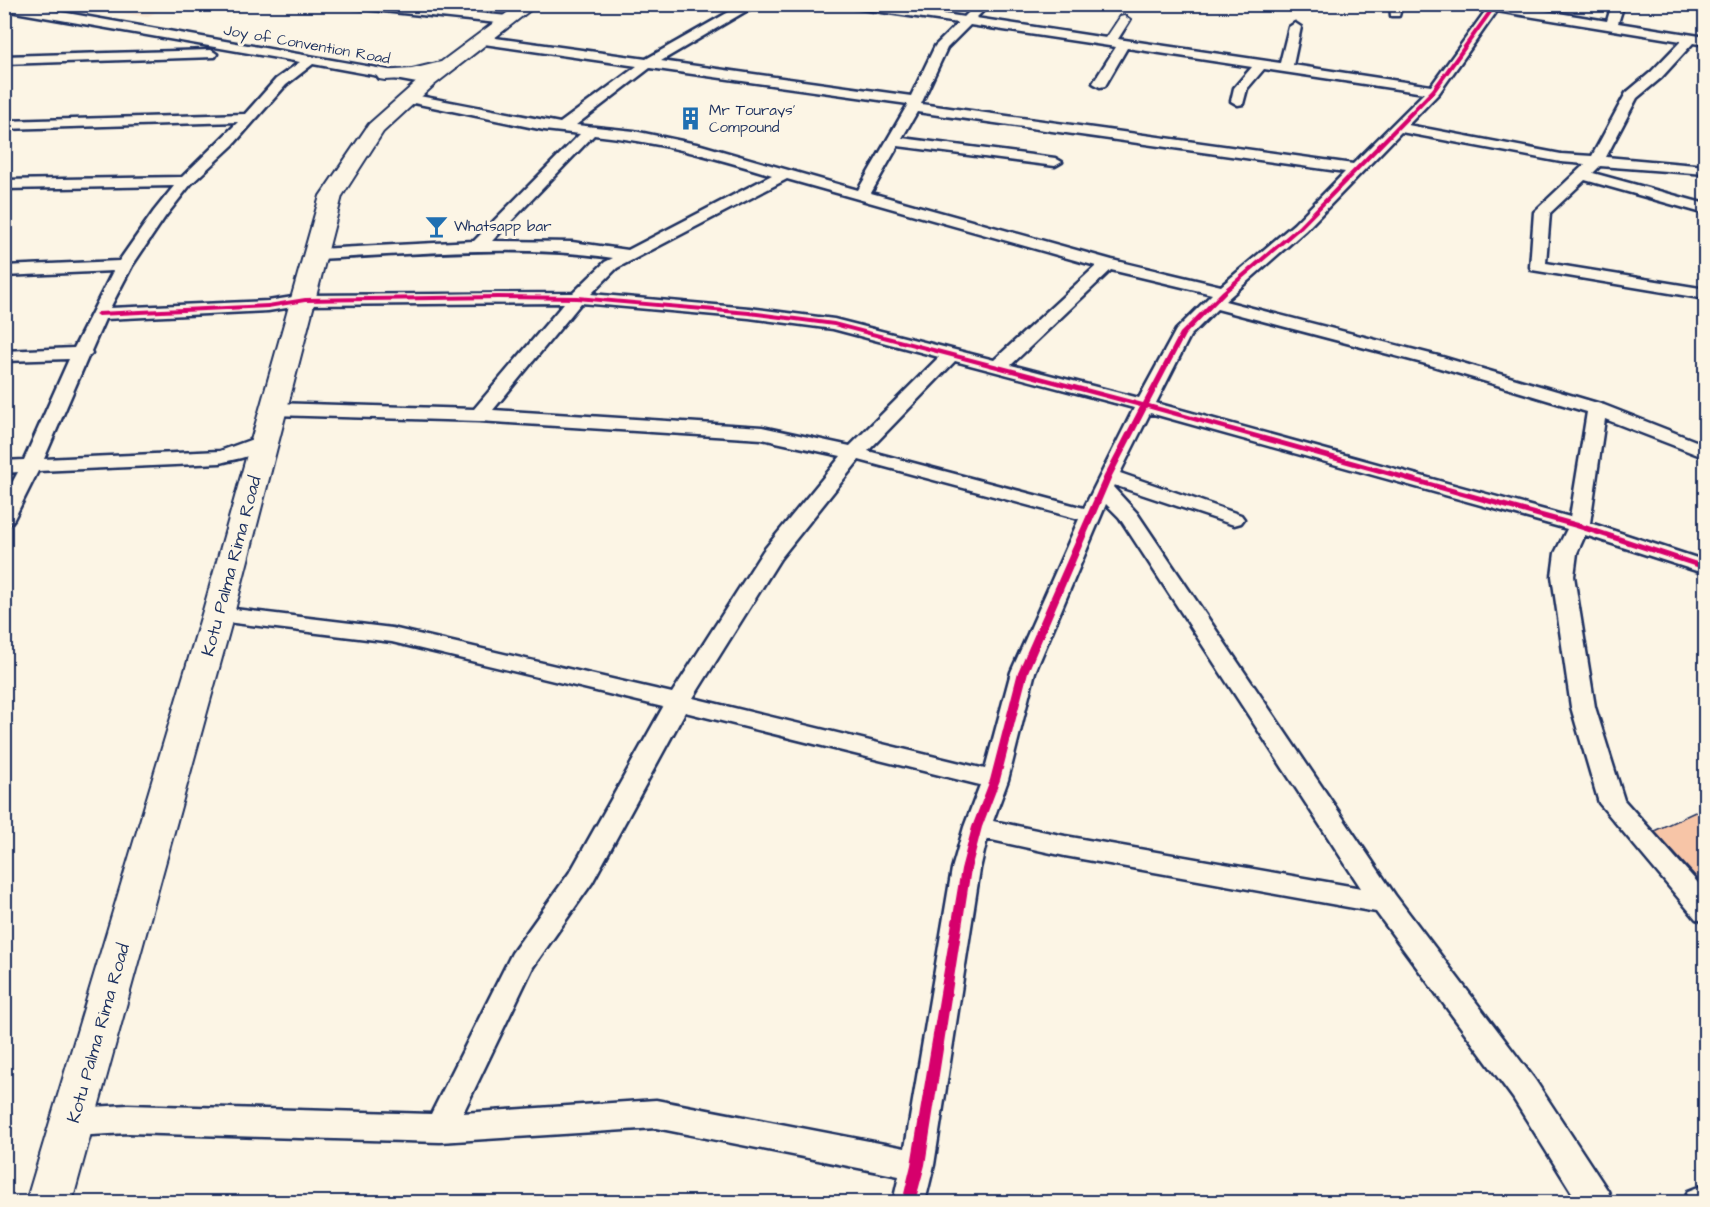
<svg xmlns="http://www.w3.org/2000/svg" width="1710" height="1207" font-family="'Architects Daughter',sans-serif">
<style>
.built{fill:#fae7d2}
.building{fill:#f7c5a7;stroke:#1b2f5e;stroke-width:1.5}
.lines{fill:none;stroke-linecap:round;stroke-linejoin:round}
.street-casing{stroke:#1b2f5e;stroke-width:5}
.secondary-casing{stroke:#1b2f5e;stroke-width:4}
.street{fill:#fcf5e5;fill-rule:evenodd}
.secondary{fill:#fcf5e5;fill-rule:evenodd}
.cycleway-casing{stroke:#fcf5e5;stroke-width:4}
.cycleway{fill:#d6006c;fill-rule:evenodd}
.labels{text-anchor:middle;stroke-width:6;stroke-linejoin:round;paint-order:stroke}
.far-street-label{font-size:15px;fill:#1b2f5e;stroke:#fcf5e5}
.far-poi-label{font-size:15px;fill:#1b2f5e;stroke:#fcf5e5;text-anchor:start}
.street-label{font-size:18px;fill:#1b2f5e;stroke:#fcf5e5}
</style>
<rect width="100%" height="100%" fill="#fcf5e5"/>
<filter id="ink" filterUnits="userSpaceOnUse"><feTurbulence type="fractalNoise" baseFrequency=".0167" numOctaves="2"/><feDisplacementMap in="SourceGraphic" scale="12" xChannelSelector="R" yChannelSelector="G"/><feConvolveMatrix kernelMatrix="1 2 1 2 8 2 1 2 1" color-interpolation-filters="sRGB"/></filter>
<g filter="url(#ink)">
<path class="built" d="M79,5L171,4V5L146,17Z"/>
<path class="building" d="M1706,807V888L1654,831Z"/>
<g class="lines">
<defs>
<g id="street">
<path d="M4,4H16L428,77L435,81L428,85L313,64L286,85L233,145L191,184L165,217L132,266L110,308L268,301L305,295L573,293L605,262L613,258C515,244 416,254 318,259L310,254L318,249L474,241L580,134L544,130L409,102L402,98L404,95L409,94L560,123L637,66L477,43L475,40L481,36L646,59L743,4H758L661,61L911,96L935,46L958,23L854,8L848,4H881L964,17L977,4H990L976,18L1106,38L1120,17L1124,16L1130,20L1118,39L1280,63L1289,27L1295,23L1301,27L1293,65L1431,86L1487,9L1473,4H1504L1607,21L1612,4H1624L1618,23L1706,37V45L1693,43L1661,78L1637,98L1606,157L1706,166V174L1600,166L1593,173L1706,204V214L1585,180L1550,213L1546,263L1706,289V299L1532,270L1530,267L1534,212L1585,164L1561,162L1401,132L1306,230L1225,301L1442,357L1604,405L1706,445V458L1605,419L1590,523L1706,561V574L1585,535L1577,553L1574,576L1595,707L1624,800L1706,892V922L1696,919L1599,803L1571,707L1552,576L1555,553L1567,529L1150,413L1120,473L1241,515L1244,519L1241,523L1234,525L1114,485L1113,487L1137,513L1395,895L1535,1080L1608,1191L1612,1202H1578L1513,1098L1376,912L1065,856L987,839L980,869L934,1165L925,1202H893L899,1176L656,1128L440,1142L128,1133L73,1136L62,1132L57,1122L62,1112L73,1108L128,1105L431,1114L512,953L572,869L663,707L392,642L218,621L210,619L207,614L210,609L218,607L392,628L672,693L763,551L841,456L762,439L479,421L273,415L266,413L263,409L266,405L273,403L474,409L564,303L305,305L268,311L105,319L91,351L92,353L88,357L44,459L220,451L264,435L271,437L274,441C264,455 236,459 220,463L38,471L14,519L11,523L4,525V498L18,472L4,473V461L24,460L69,359L4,361V351L74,348L113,271L4,276V266L119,261L154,211L174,186L4,189V180L182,177L238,122L4,129V121L245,114L276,79L300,62L4,10ZM1497,11L1681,41L1651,72L1626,93L1592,156L1561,154L1408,125L1439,93ZM970,25L1116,47L1093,83L1100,87L1105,86L1127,48L1252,67L1234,88L1231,101L1238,105L1243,104L1247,89L1264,69L1424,93L1353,164L921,104L947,48ZM650,68L908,104L858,190L701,145L634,131L576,125ZM917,112L1345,172L1294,224L1221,286L1112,260L871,193L898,146L1055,166L1062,162L1055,158L902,138ZM594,135C655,141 713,157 772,175L628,250L572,242L492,241ZM787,179L1096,266L994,360L834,319L749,308L591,294L617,268ZM1111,270L1212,294L1176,330L1139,398L1011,365ZM581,303L749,318L833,329L939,357L850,446L762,427L493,410ZM1217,309L1430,365L1587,412L1570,517L1156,403L1190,336ZM955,361L1134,408L1084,508L868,451ZM859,460L1079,519L1011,672L985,769L693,698L780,559ZM1106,504L1119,517L1361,888L1065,836L993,821L1008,780L1035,672ZM685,712L980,785L964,827L952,869L905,1148L656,1100L463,1113L533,967L592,883Z"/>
<path d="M348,4H393L507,16L513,20L507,24L354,8Z"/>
<path d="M1390,4H1402L1399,16H1391Z"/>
<path d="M211,50L217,54L215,57L4,64V56Z"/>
<path d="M1706,1184V1202H1684L1688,1191Z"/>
</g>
<path id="secondary" d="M519,4H538L434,85L383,132L342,196L234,614L72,1202H26L202,614L320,196L369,124L421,78L385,80L379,79L376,75L379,71L412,69L441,62Z"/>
</defs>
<use href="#street" class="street-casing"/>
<use href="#secondary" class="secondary-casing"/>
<use href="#street" class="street"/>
<use href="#secondary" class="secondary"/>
<defs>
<path id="cycleway" d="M1492,6L1496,7L1436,91L1302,228L1226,293L1185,335L1149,404L1582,524L1706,565V570L1576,528L1147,408L1112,476L1028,672L1000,780L982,827L971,869L925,1165L915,1202H902L911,1165L961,869L972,827L990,780L1018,672L1104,476L1140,407L834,326L749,315L577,300L498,299L305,302L268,308L98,316L95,314L98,312L268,304L305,298L498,295L577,296L749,311L834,322L1143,403L1180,333L1222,291L1298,226L1432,89Z"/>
</defs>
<use href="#cycleway" class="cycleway-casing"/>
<use href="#cycleway" class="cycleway"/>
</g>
</g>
<defs>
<symbol id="building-bare" viewBox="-9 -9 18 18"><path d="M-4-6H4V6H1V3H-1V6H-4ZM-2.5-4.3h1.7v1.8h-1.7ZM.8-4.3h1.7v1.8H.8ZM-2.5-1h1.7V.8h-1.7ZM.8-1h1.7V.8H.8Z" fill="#1f6fb2" stroke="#fcf5e5" stroke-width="2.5" paint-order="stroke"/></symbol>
<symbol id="bar-bare" viewBox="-9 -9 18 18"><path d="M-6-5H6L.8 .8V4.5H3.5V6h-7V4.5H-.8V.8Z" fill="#1f6fb2" stroke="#fcf5e5" stroke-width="2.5" paint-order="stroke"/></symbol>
</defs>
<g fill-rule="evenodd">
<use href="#building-bare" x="674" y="102" width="33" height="33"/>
<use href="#bar-bare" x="420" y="210" width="33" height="33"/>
</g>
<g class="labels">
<g class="far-street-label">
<text transform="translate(307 44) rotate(10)" y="5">Joy of Convention Road</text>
</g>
<g class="far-poi-label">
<text x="709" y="115">Mr Tourays'<tspan x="709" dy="17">Compound</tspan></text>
<text x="454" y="231">Whatsapp bar</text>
</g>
<g class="street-label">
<text transform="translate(231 566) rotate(-75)" y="6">Kotu Palma Rima Road</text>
<text transform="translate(98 1033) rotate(-74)" y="6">Kotu Palma Rima Road</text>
</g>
</g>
<rect width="1710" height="1207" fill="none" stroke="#fcf5e5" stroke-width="24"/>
<rect x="12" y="12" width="1686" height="1183" fill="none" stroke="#1b2f5e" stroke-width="2" filter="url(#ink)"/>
</svg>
